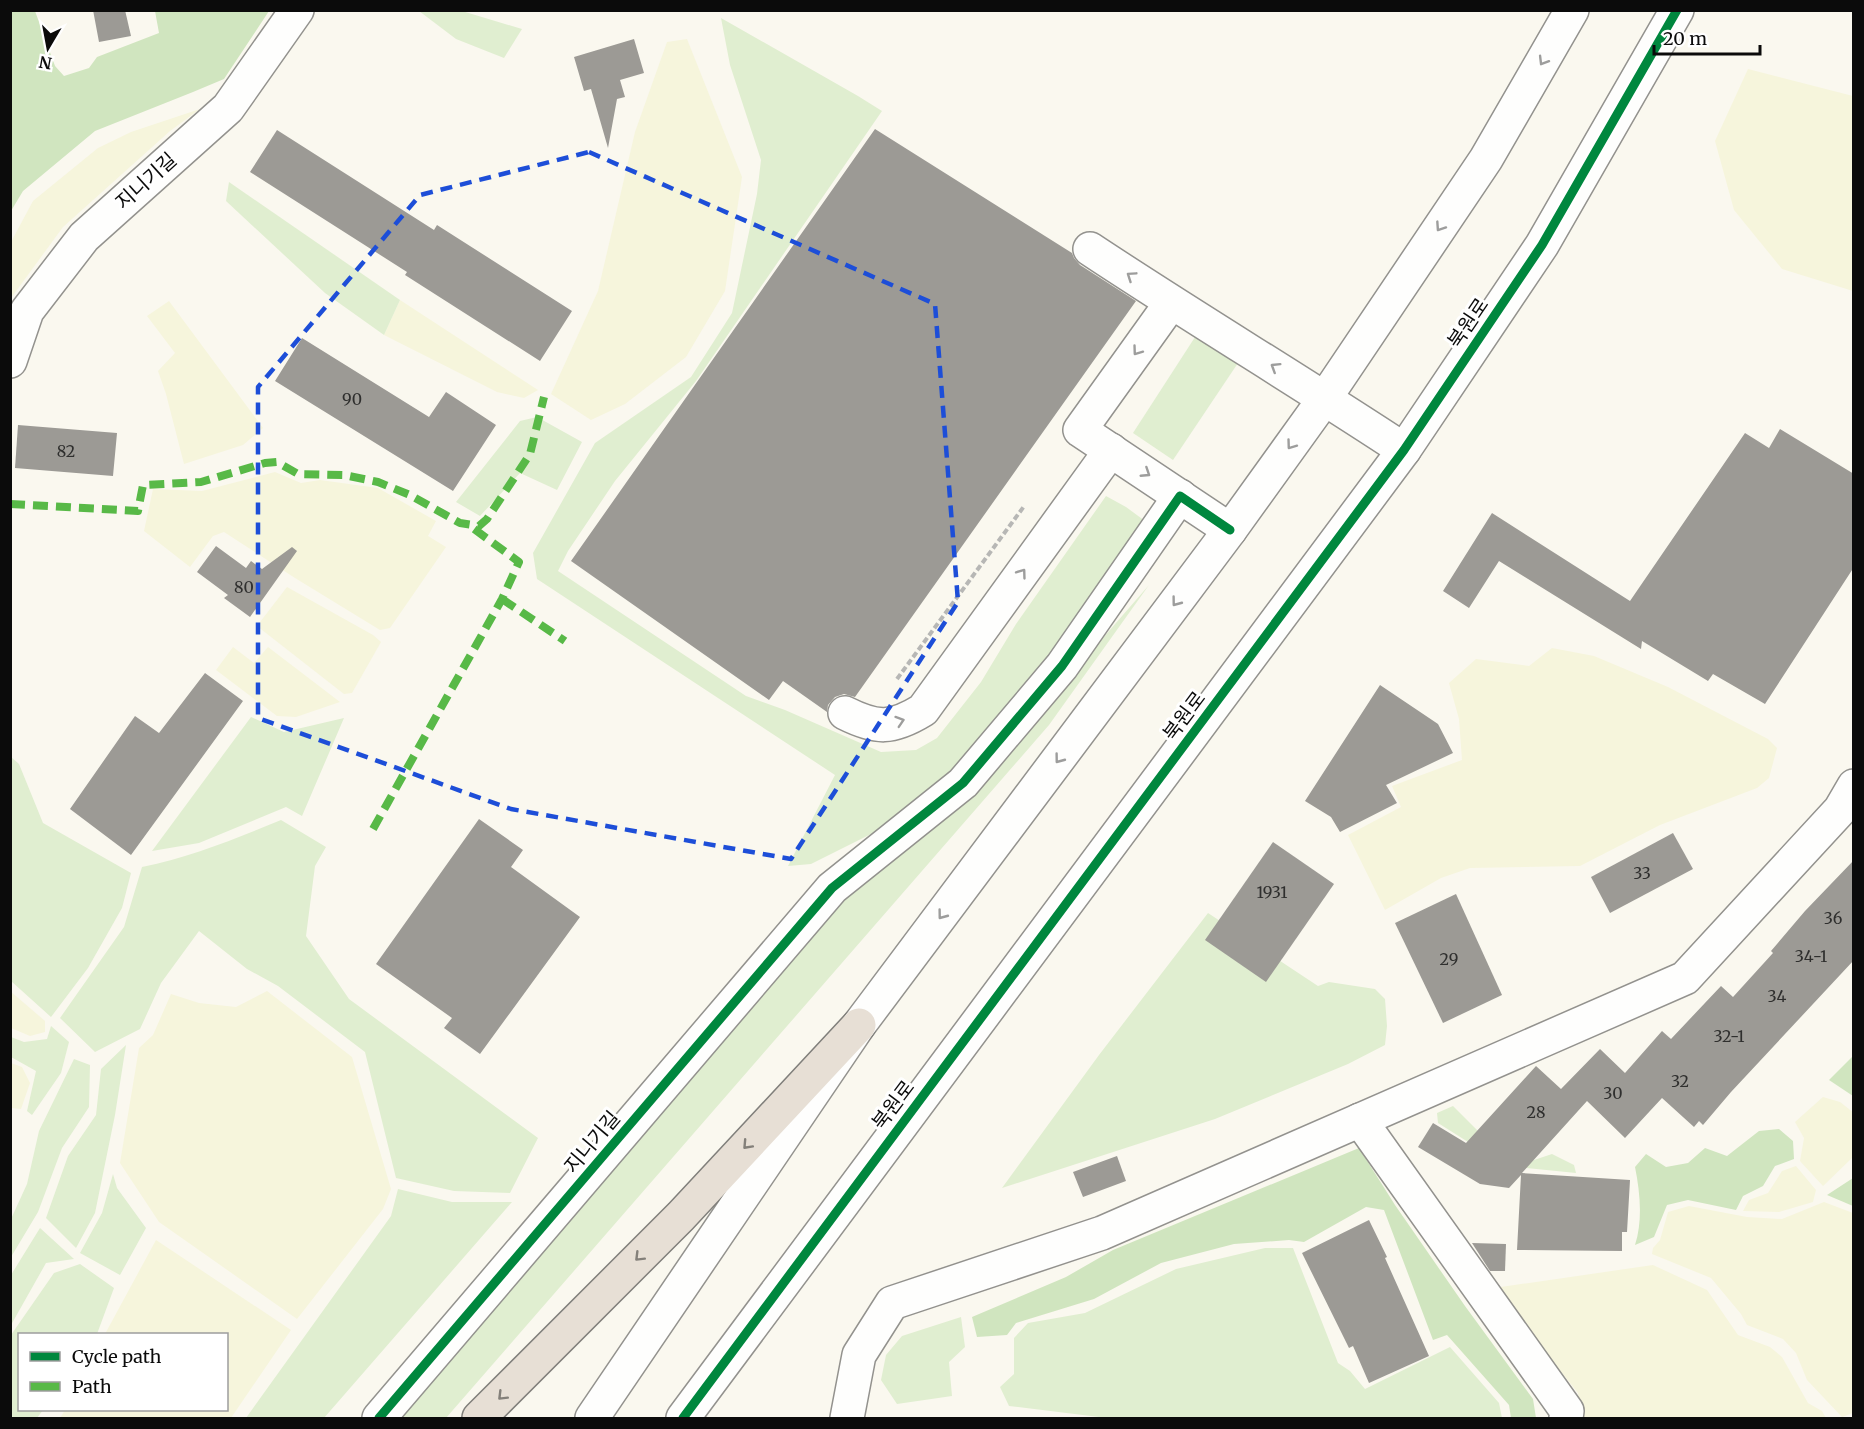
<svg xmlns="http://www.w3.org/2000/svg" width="1864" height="1429" font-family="Merriweather,'Noto Sans KR',serif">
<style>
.farmland{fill:#f6f5dc}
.green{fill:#e0eed0}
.forest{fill:#d0e5bf}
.building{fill:#9c9a95}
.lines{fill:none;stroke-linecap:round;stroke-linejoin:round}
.minor-casing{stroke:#93928e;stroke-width:36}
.highway-casing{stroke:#807f7b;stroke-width:36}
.path{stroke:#b7b7b5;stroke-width:4;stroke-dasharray:6 3;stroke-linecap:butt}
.minor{stroke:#fefefd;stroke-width:33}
.highway{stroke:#e7dfd5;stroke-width:33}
.quiet{stroke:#58b947;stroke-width:8;stroke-dasharray:15 8;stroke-linecap:butt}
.cycleway-casing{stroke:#fff;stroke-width:13}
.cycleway{stroke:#00873e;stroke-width:9}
.oneway{stroke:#9d9d9c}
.oneway2{stroke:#84807a}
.marked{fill:none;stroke:#1d4ed8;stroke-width:4.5;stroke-dasharray:12 8;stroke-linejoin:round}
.labels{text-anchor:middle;stroke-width:6;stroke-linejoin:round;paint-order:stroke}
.number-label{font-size:16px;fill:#2f2f2e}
.street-label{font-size:20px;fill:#0b0b0b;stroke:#fff}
</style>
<rect width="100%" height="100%" fill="#faf8ef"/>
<g class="farmland">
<path d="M687,39L742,177L725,291L686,357L625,404L591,420L551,394L598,291L635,132L667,42Z"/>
<path d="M1748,69L1853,96V291L1782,269L1734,210L1715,141Z"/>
<path d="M200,109L170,131L63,227L11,298V242L33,201L98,148L131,132Z"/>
<path d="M400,300L538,390L524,398L497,392L384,335Z"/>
<path d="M169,301L263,428L243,445L184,464L166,394L158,371L175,353L147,316Z"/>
<path d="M275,472L301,483L320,480L378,488L436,521L428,536L446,547L390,628L380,630L295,578L224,532L213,536L190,567L144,531L153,489L202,491Z"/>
<path d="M287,587L373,635L381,642L352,693L344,694L257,626Z"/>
<path d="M233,647L254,663L268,647L340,702L296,717L277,716L216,670Z"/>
<path d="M1552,648L1594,656L1668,687L1768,739L1777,748L1769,778L1757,788L1660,825L1580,866L1470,868L1441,878L1385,910L1348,835L1401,807L1392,786L1462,760L1459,719L1449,683L1476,659L1529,666Z"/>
<path d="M10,991L45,1021V1032L30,1036L11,1028Z"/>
<path d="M267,991L352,1057L391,1189L383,1209L297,1319L159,1222L120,1163L139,1048L153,1035L171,994L199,1003L236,1007Z"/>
<path d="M11,1063L22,1067L30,1083L21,1109L11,1108Z"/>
<path d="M1823,1097L1840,1102L1854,1113L1853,1157L1823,1186L1800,1161L1804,1138L1795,1122Z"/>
<path d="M1796,1166L1816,1190L1813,1202L1779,1212L1743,1211L1749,1200L1768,1193L1782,1171Z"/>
<path d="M1824,1202L1853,1213V1413L1842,1417L1807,1380L1796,1353L1783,1339L1747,1325L1741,1314L1711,1278L1652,1254L1653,1248L1660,1240L1668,1212L1689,1206L1747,1217L1782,1219Z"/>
<path d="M156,1240L291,1330L231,1418H60L65,1410H226V1334H105Z"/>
<path d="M1653,1265L1707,1290L1738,1335L1770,1347L1782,1357L1808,1403L1822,1411L1826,1418H1581L1578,1393L1494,1288Z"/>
</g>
<g class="green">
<path d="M419,11H462L522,29L504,58L456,39Z"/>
<path d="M721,18L858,96L882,111L696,381L615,481L568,551L558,571L746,696L785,710L881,752L916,750L937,738L981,682L1016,624L1106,496L1126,507L1145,521L1030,689L953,777L885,827L811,864L788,866L835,775L537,579L533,553L595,443L691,377L732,313L757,194L761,160L730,65Z"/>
<path d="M229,182L400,300L384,335L325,293L226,201Z"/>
<path d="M1197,334L1240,360L1173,460L1133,433Z"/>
<path d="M537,417L582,442L557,490L520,473L480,516L456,502L520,421Z"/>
<path d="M1149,585L1049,725L446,1418H396L834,903L1036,715Z"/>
<path d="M251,717L284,732L344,718L302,816L286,807L199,843L152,851Z"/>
<path d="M11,757L19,764L43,823L131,873L122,908L88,968L51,1017L11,981Z"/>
<path d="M281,820L326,847L315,866L306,936L349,999L538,1138L510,1193L454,1191L396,1178L365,1052L278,986L247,969L199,931L161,983L140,1029L95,1052L60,1018L124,927L142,867C191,857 235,839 281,820Z"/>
<path d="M1208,913L1318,986L1329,982L1375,989L1385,999L1387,1026L1385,1045L1348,1064L1215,1119L1002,1188L1099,1055Z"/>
<path d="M51,1026L69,1042L61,1073L32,1115L27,1111L36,1071L11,1057V1037L24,1042L47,1039Z"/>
<path d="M126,1045L115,1115L95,1213L76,1248L46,1218L68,1156L96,1115L101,1069Z"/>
<path d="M74,1059L90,1065L89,1107L62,1148L38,1212L11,1257V1219L27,1184L39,1131Z"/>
<path d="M1453,1106L1485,1138L1531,1161L1552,1154L1574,1165L1576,1173L1506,1166L1438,1123L1437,1113Z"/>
<path d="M113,1174L117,1188L146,1228L120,1275L80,1253L102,1213Z"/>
<path d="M398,1189L452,1202H512L324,1418H246L391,1216Z"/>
<path d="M40,1228L74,1259L46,1263L11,1325V1275Z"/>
<path d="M1265,1248H1293L1338,1363L1350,1371L1365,1389L1450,1347L1499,1403L1502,1418H1107L1009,1406L1000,1387L1014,1374V1338L1028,1323L1085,1313L1176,1269Z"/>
<path d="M80,1264L114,1288L97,1334H20V1410H43L37,1418H11V1335L54,1273Z"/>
<path d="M961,1317L965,1347L949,1362L952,1396L897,1404L881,1380L886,1355L902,1336Z"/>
</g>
<g class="forest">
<path d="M11,10L35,11L55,66L64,76L89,68L97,57L159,33L155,11H269L224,79L193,92L95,131L23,191L11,211Z"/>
<path d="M1853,1056V1096L1829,1080Z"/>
<path d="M1779,1129L1793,1141L1794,1159L1775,1166L1763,1186L1743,1196L1736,1210L1688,1200L1667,1205L1654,1237L1635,1245C1643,1220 1640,1192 1635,1167L1646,1154L1666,1167L1688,1163L1705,1148L1727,1156L1759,1131Z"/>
<path d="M1359,1148L1395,1205L1465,1306L1533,1399L1536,1418H1511L1509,1405L1447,1335L1433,1340L1384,1210L1366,1207L1304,1242L1289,1240L1234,1244L1161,1263L1094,1299L1016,1323L1007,1335L977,1337L972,1317L1066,1277L1113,1250Z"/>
<path d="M1853,1178V1206L1827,1195Z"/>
</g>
<g class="building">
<path d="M93,10H125L131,36L99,42Z"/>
<path d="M634,39L644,73L620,80L625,97L617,99L608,148L591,89L584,91L574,57Z"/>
<path d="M875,129L1072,253L1074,258L1080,265L1136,301L855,697L844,694L835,697L828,705L827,712L783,681L769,700L571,561Z"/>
<path d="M277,130L434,230L437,225L572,311L540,361L405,275L407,272L250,172Z"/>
<path d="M302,338L429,417L446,392L496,425L453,491L275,381Z"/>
<path d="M18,425L117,433L113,476L15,468Z"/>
<path d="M1780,429L1854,474V567L1765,704L1713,674L1708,681L1642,641L1641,649L1499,561L1469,608L1443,591L1492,513L1630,601L1745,433L1769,448Z"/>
<path d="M216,546L246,568L251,561L262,569L292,547L297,551L250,617L224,598L228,595L197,572Z"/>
<path d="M205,673L243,701L131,855L70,809L135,716L159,733Z"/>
<path d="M1380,685L1438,724L1453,753L1386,785L1397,803L1340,832L1331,817L1305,801Z"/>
<path d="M479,819L523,850L511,867L580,917L480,1054L444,1028L452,1018L376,964Z"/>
<path d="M1673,833L1693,869L1610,913L1591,877Z"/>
<path d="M1273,842L1334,884L1266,982L1205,940Z"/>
<path d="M1854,860V960L1731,1092L1703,1125L1699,1121L1694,1127L1662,1098L1625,1138L1587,1101L1522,1173L1630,1180L1627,1232H1622V1251L1517,1250L1521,1175L1509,1188L1480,1184L1418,1147L1433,1123L1466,1143L1536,1066L1561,1089L1600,1049L1625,1073L1662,1031L1671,1039L1721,986L1733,997L1773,953L1771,951L1805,911Z"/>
<path d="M1456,894L1502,995L1443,1023L1395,923Z"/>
<path d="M1117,1156L1126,1181L1083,1197L1073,1172Z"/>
<path d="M1369,1220L1387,1257L1385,1258L1429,1356L1369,1383L1353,1346L1349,1348L1302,1253Z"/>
<path d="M1472,1243L1506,1244L1505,1271H1490Z"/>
</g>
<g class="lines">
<defs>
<g id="minor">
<path d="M1090,249C1194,318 1301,382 1404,450"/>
<path d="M1171,303L1080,430L1230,530"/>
<path d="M10,361L27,311L84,237L228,108L297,10"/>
<path d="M845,713C877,729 892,729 923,710L1111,450"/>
<path d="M1360,1120L1567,1411L1566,1418"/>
<path d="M379,1418L832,888L963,783L1062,666L1180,496"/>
<path d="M592,1418L859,1025L1230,530L1325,398L1486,159L1572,10"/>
<path d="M683,1418L1404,450L1542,245L1677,10"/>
<path d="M847,1418L859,1355L892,1303L1102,1233L1685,978L1840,810L1854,786"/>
</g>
<path id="highway" d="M479,1418L681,1216L859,1025"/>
</defs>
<use href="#minor" class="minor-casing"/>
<use href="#highway" class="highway-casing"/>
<path class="path" d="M897,679L1025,505"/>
<use href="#minor" class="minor"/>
<use href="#highway" class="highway"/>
<g class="quiet">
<path d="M10,504L138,511L143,485L201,482L265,463L277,462L298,474L344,475L378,482L410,495L460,523L479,526L487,519L530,454L544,397"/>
<path d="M502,599L565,641"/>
<path d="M373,829L502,599L519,562L470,526"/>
</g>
<defs>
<g id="cycleway">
<path d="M379,1418L832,888L963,783L1062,666L1180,496L1230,530"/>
<path d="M683,1418L1404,450L1542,245L1677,10"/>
</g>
</defs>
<use href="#cycleway" class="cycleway-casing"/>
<use href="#cycleway" class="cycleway"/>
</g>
<defs><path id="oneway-chevron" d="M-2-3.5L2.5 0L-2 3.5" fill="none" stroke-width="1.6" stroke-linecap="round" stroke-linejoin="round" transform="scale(1.5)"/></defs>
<g class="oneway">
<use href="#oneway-chevron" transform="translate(1543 61) rotate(121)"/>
<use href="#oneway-chevron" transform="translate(1440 227) rotate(124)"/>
<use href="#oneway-chevron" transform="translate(1131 276) rotate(-146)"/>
<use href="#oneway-chevron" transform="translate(1137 351) rotate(126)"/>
<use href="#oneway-chevron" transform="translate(1275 367) rotate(-148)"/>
<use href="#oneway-chevron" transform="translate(1291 445) rotate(126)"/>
<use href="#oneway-chevron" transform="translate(1146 473) rotate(33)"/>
<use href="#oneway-chevron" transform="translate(1022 573) rotate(-54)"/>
<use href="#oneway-chevron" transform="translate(1176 602) rotate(127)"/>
<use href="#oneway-chevron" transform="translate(900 721) rotate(-18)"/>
<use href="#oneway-chevron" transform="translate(1059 759) rotate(127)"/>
<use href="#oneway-chevron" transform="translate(942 915) rotate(127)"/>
</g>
<g class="oneway2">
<use href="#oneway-chevron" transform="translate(747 1145) rotate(133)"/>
<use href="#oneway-chevron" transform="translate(639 1257) rotate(135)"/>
<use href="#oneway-chevron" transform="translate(502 1396) rotate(135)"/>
</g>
<path class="marked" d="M589,152L935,304L958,602L791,859L511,809L258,718V387L420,195Z"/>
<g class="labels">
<g class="number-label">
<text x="352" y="405">90</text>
<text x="66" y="457">82</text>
<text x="244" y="593">80</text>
<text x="1642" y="879">33</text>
<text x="1272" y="898">1931</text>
<text x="1833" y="924">36</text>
<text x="1811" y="962">34-1</text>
<text x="1449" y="965">29</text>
<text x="1777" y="1002">34</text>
<text x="1729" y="1042">32-1</text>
<text x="1680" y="1087">32</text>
<text x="1613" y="1099">30</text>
<text x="1536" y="1118">28</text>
</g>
<g class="street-label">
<text transform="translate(146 181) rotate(-42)" y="7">지니기길</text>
<text transform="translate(1468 323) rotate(-56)" y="7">북원로</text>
<text transform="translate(1184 716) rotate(-53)" y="7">북원로</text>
<text transform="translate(893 1105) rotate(-53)" y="7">북원로</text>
<text transform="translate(592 1142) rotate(-50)" y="7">지니기길</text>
</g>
</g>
<rect width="1864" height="1429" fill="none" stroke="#0b0b0b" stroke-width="24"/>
<rect x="18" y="1333" width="210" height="78" fill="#ffffff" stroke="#9d9d9d" stroke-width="1.5"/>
<rect x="30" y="1352" width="30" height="9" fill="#00873e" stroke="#9d9d9d" stroke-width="1.5"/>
<text x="72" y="1363" font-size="18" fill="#0b0b0b">Cycle path</text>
<rect x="30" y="1382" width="30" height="9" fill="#58b947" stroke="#9d9d9d" stroke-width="1.5"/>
<text x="72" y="1393" font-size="18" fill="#0b0b0b">Path</text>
<g transform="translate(48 48) rotate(190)" stroke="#ffffff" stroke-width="4.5" paint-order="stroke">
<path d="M0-4.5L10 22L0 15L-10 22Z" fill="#0b0b0b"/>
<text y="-9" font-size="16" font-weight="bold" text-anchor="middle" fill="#0b0b0b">N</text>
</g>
<path d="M1654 45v9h106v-9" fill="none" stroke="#0b0b0b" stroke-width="3"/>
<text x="1663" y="45" font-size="18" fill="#0b0b0b" stroke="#ffffff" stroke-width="4.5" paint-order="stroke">20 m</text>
</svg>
